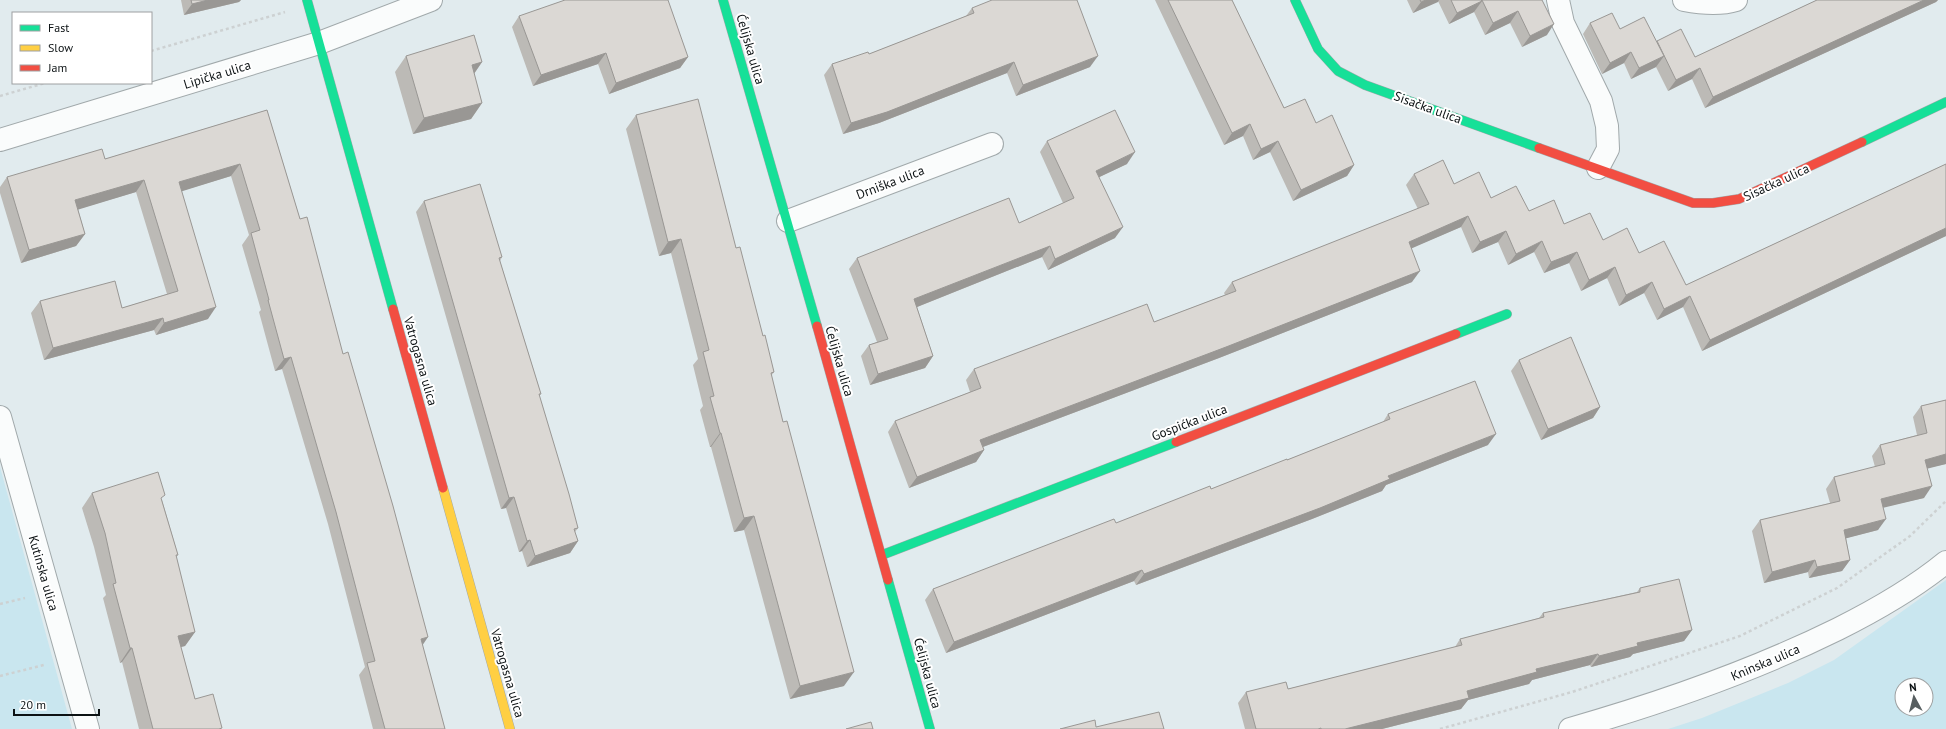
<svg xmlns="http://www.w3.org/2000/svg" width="1946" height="729" font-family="'PT Sans',sans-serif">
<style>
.green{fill:#c9e6ef;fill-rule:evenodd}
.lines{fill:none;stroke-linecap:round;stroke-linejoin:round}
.street-casing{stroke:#a1a9ab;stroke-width:24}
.fast-casing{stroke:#a1a9ab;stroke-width:10}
.slow-casing{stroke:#a1a9ab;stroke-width:10}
.jam-casing{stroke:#a1a9ab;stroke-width:10}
.path{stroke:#cdd1d2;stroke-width:2.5;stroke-dasharray:3 3;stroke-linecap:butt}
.street{stroke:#fafcfc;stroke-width:22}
.fast{stroke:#16e098;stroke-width:9}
.slow{stroke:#ffcf43;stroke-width:9}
.jam{stroke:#f24e42;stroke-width:9}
.wall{fill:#bcbab6}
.shaded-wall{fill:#999794}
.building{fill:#dbd8d4;stroke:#999794}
.labels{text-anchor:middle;stroke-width:4;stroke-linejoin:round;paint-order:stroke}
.street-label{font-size:13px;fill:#0c1214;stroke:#fff}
</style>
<rect width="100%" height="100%" fill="#e1ebee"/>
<g class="green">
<path d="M0,467L72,729H0Z"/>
<path d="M1946,580V729H1668L1702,718L1788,683L1834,660ZM1902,685H1926V709H1902Z"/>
</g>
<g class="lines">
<defs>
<g id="street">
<path d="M1558,0L1563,23L1601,101L1607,126L1608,149L1598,168"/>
<path d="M1684,0C1700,3 1720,5 1736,0"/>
<path d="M0,140L319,43L431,0"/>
<path d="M788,221L992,144"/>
<path d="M0,417L88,729"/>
<path d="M1570,729C1661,703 1753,671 1838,629C1876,610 1913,589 1946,562"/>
</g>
<g id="fast">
<path d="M307,0L393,309"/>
<path d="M723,0L817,326"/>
<path d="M1295,0L1318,49L1338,71L1365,85L1539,148"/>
<path d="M1862,142L1946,102"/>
<path d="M1456,334L1507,314"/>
<path d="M882,555L1176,442"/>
<path d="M888,580L930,729"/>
</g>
<path id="slow" d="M443,488L510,729"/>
<g id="jam">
<path d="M1539,148L1693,203H1713L1739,199L1862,142"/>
<path d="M393,309L443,488"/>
<path d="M817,326L888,580"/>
<path d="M1176,442L1456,334"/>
</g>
</defs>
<use href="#street" class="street-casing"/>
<use href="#fast" class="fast-casing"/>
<use href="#slow" class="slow-casing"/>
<use href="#jam" class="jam-casing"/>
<g class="path">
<path d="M151,51L285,12"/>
<path d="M0,96L45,83"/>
<path d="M0,604L25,598"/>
<path d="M0,676L44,665"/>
<path d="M1440,729L1572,692L1740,636L1837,588L1910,536L1946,501"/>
</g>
<use href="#street" class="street"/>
<use href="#fast" class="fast"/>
<use href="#slow" class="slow"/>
<use href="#jam" class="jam"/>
</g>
<g class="wall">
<path d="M181,0H241L239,2L184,15Z"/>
<path d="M1155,0H1232L1284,108L1316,123L1354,165L1347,176L1293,201L1270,152L1253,160L1243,136L1224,145Z"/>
<path d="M1407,0H1542L1547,35L1522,47L1510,23L1485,35L1474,12L1449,24L1438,1L1413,13Z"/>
<path d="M1817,0H1938L1936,2L1705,108L1692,79L1668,91L1656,67L1631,79L1624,63L1602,74L1583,34L1590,23L1620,29L1656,41L1695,57Z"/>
<path d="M972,8L1090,67L1016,96L1007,73L879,123L843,134L824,75L832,64L869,54L966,16Z"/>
<path d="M519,16L688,57L680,68L609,94L598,64L533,86L512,27Z"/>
<path d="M406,56L482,62L474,74L482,103L471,119L413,134L395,72Z"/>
<path d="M267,110L300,219L343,354L445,729H373L359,675L365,667L328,524L282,369L275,371L259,312L261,310L242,245L249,235L231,176L181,191L208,319L156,335L154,330L44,360L31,313L40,301L122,308L167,294L136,192L78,209L85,234L76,246L21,263L0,193V187L7,177L105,159Z"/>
<path d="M636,115L736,248L774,372L771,376L844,686L790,699L744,530L734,532L711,447H710L700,410L703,406L693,365L698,359L671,253L659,256L626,129Z"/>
<path d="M1047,141L1127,164L1099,177L1115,238L1048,270L1042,257L917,307L933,356L925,368L870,385L861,356L869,345L877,342L849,269L857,258L1019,223L1063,203L1040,152Z"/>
<path d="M1946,164V236L1702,351L1683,307L1657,320L1644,293L1619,306L1607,278L1581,291L1569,263L1544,273L1534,252L1508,265L1498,242L1472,253L1461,227L1411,248L1412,282L1219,358L983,447L984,450L976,462L909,488L888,432L895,421L970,392L966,380L974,369L1154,322L1225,295L1224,293L1232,282L1418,209L1406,185L1414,174L1454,184L1491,198L1564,224L1603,240L1639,253L1686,285Z"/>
<path d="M424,201L502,257L500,261L541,394L539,396L578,528L575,532L578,541L570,553L527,567L522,551L519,552L506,508L501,509L416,212Z"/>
<path d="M1519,360L1600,407L1593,418L1541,440L1511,371Z"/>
<path d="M1946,400V464L1927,468L1924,498L1883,507L1878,530L1846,538L1850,560L1842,571L1809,578L1808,572L1764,583L1752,531L1760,520L1830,503L1826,489L1834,477L1875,467L1872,456L1880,445L1917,435L1913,417L1921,406Z"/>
<path d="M1388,414L1488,445L1386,485L1382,491L1312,519L1136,585L1134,581L946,653L925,600L933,589L1211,489L1287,460L1383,422Z"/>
<path d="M92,493L162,500L178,555L176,557L195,632L185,646L181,647L195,699L221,729H139L122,662L120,663L103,598L106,595L94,547L82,508Z"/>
<path d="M1640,588L1692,630L1684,641L1633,654L1630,657L1591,667L1590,665L1532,680L1529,684L1468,700L1461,709L1382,729H1245L1238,703L1246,692L1288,689L1455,647L1460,639L1539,618L1543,613L1637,592Z"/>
</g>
<g class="shaded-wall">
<path d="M208,0H241L239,2L184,15L192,4Z"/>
<path d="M1426,0H1439L1438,2L1413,13L1421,2Z"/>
<path d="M1924,0H1938L1936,2L1705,108L1713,97Z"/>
<path d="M1482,1L1474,12L1449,24L1457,13Z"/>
<path d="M1518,11L1510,23L1485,35L1493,23Z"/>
<path d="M1554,24L1547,35L1522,47L1530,36Z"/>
<path d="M1631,52L1624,63L1602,74L1610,63Z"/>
<path d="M606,53L598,64L533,86L541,75Z"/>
<path d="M1098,56L1090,67L1016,96L1023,85Z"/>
<path d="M1664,56L1656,67L1631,79L1639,68Z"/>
<path d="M688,57L680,68L609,94L616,83Z"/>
<path d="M482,62L471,78L472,65Z"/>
<path d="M1014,62L1007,73L879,123L843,134L851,123Z"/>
<path d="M1700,68L1692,79L1668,91L1676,80Z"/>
<path d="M482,103L471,119L413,134L424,118Z"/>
<path d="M1250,124L1243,136L1224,145L1232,133Z"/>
<path d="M1278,141L1270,152L1253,160L1261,149Z"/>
<path d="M1135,152L1127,164L1089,182L1096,171Z"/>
<path d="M240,164L231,176L170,195L179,182Z"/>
<path d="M1354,165L1347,176L1293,201L1301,190Z"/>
<path d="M144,180L136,192L67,213L75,200Z"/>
<path d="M1468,216L1461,227L1401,253L1409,242Z"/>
<path d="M1123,227L1115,238L1048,270L1055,259Z"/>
<path d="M1946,228V236L1702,351L1710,340Z"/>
<path d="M1506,231L1498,242L1472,253L1480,242Z"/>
<path d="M85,234L76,246L21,263L29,250Z"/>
<path d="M681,239L671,253L659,256L668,242Z"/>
<path d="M1542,241L1534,252L1508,265L1516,254Z"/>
<path d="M1050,246L1042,257L907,311L914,299Z"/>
<path d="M1577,252L1569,263L1544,273L1551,262Z"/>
<path d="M1615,267L1607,278L1581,291L1589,280Z"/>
<path d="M1420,271L1412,282L1219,358L972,451L980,440Z"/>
<path d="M1652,282L1644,293L1619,306L1626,295Z"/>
<path d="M1690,296L1683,307L1657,320L1664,309Z"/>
<path d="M216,307L208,319L156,335L164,323Z"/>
<path d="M163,318L154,330L44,360L53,348Z"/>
<path d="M933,356L925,368L870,385L878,374Z"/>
<path d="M291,357L282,369L275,371L284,359Z"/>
<path d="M1600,407L1593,418L1541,440L1548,429Z"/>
<path d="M720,433H721L711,447H710Z"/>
<path d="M1496,434L1488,445L1386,485L1382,491L1312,519L1136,585L1144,574L1388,476Z"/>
<path d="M984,450L976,462L909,488L917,477Z"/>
<path d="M1946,454V464L1918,471L1925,460Z"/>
<path d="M1932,486L1924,498L1874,510L1881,499Z"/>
<path d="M514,497L506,508L501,509L509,498Z"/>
<path d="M754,516L744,530L734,532L744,518Z"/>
<path d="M1886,519L1878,530L1836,541L1844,530Z"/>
<path d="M530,540L522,551L519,552L527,541Z"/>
<path d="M578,541L570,553L527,567L535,556Z"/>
<path d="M1815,560L1808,572L1764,583L1772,572Z"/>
<path d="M1850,560L1842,571L1809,578L1817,567Z"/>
<path d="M1142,570L1134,581L946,653L954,642Z"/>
<path d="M1692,630L1684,641L1633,654L1630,657L1591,667L1599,656L1637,643Z"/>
<path d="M195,632L185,646L168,650L178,636Z"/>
<path d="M428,637L420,649L421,639Z"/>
<path d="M130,648H132L122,662L120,663Z"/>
<path d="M1598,654L1590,665L1532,680L1529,684L1468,700L1461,709L1382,729H1345L1536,669Z"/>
<path d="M854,672L844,686L790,699L800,686Z"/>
</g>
<g class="building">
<path d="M191,0H208L192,4Z"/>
<path d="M565,0H668L688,57L616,83L606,53L541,75L519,16Z"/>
<path d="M992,0H1077L1098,56L1023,85L1014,62L887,112L851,123L832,64L868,52L869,54L974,13L972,8Z"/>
<path d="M1168,0H1232L1284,108L1305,99L1316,123L1332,115L1354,165L1301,190L1278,141L1261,149L1250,124L1232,133Z"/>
<path d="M1420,0H1426L1421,2Z"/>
<path d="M1451,0H1481L1482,1L1457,13Z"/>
<path d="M1482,0H1542L1554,24L1530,36L1518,11L1493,23Z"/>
<path d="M1817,0H1924L1713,97L1700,68L1676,80L1657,41L1681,29L1695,57Z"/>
<path d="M1612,13L1620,29L1644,17L1664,56L1639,68L1631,52L1610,63L1590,23Z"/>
<path d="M474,35L482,62L472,65L482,103L424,118L406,56Z"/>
<path d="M698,99L736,248L740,247L763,336L765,335L774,372L771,373L783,422L787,421L854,672L800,686L754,516L744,518L721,433H720L710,397L714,396L703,352L709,350L681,239L668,242L636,115Z"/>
<path d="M267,110L300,219L307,217L343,354L348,352L393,506L428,637L421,639L445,729H385L367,663L375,661L336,512L291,357L284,359L268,300H269L251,233L260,230L240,164L179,182L216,307L164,323L163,318L53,348L40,301L115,281L122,308L178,291L144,180L75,200L85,234L29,250L7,177L102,149L105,159Z"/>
<path d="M1115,110L1135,152L1096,171L1123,227L1055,259L1050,246L914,299L933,356L878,374L869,345L888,339L857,258L1009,198L1019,223L1074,198L1047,141Z"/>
<path d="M1443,160L1454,184L1479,172L1491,198L1516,186L1529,211L1554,200L1564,224L1590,213L1603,240L1627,228L1639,253L1664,241L1686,285L1946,164V228L1710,340L1690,296L1664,309L1652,282L1626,295L1615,267L1589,280L1577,252L1551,262L1542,241L1516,254L1506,231L1480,242L1468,216L1409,242L1420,271L1226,347L980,440L984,450L917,477L895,421L981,388L974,369L1147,304L1154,322L1236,291L1232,282L1429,204L1414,174Z"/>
<path d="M480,184L502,257L499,258L541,394H539L569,494L578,528L574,529L578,541L535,556L530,540L527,541L514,497L509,498L424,201Z"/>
<path d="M1571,337L1600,407L1548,429L1519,360Z"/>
<path d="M1475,381L1496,434L1388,476L1390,479L1320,508L1144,574L1142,570L954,642L933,589L1114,519L1116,523L1210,486L1211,489L1287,459V460L1390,419L1388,414Z"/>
<path d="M1946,400V454L1925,460L1932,486L1881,499L1886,519L1844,530L1850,560L1817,567L1815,560L1772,572L1760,520L1840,501L1834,477L1885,464L1880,445L1927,433L1921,406Z"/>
<path d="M158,472L165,495L161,498L178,555H176L195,632L178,636L195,699L213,694L222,728L219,729H153L132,648H130L113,584L116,583L105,533L92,493Z"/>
<path d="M1679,579L1692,630L1637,643L1638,646L1599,656L1598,654L1536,669L1537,672L1467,691L1469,698L1345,729H1321V728L1318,729H1256L1246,692L1286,682L1288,689L1462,645L1460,639L1544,617L1543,613L1640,592V588Z"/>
<path d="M1159,712L1164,729H1060L1095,720L1096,727Z"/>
<path d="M871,722L873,729H846Z"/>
</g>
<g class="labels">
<g class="street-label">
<text transform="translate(751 49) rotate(74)" y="5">Ćelijska ulica</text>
<text transform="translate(217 74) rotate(-17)" y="5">Lipička ulica</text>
<text transform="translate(1428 107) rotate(20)" y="5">Sisačka ulica</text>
<text transform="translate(890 182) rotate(-21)" y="5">Drniška ulica</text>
<text transform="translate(1776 182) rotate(-25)" y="5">Sisačka ulica</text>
<text transform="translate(421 361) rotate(74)" y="5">Vatrogasna ulica</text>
<text transform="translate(840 361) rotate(74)" y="5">Ćelijska ulica</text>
<text transform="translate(1189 422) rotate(-21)" y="5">Gospićka ulica</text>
<text transform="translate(44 573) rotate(74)" y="5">Kutinska ulica</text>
<text transform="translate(1765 662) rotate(-23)" y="5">Kninska ulica</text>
<text transform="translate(508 673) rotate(74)" y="5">Vatrogasna ulica</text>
<text transform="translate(928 673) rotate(75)" y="5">Ćelijska ulica</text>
</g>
</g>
<rect x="12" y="12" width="140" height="72" fill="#ffffff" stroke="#9ea0a1"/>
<rect x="20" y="25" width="20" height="6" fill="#16e098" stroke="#9ea0a1"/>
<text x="48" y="32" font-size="12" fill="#0c1214">Fast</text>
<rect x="20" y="45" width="20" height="6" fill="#ffcf43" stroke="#9ea0a1"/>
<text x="48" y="52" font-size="12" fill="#0c1214">Slow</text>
<rect x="20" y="65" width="20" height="6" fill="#f24e42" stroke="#9ea0a1"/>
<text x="48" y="72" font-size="12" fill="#0c1214">Jam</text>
<g transform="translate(1914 697) rotate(353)"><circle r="19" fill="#ffffff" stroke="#9ea0a1"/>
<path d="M0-3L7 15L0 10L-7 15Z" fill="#575e60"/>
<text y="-6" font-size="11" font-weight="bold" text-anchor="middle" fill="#0c1214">N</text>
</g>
<path d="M14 709v6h85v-6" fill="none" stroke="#0c1214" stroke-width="2"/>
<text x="20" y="709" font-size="12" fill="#0c1214" stroke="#ffffff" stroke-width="3" paint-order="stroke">20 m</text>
</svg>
